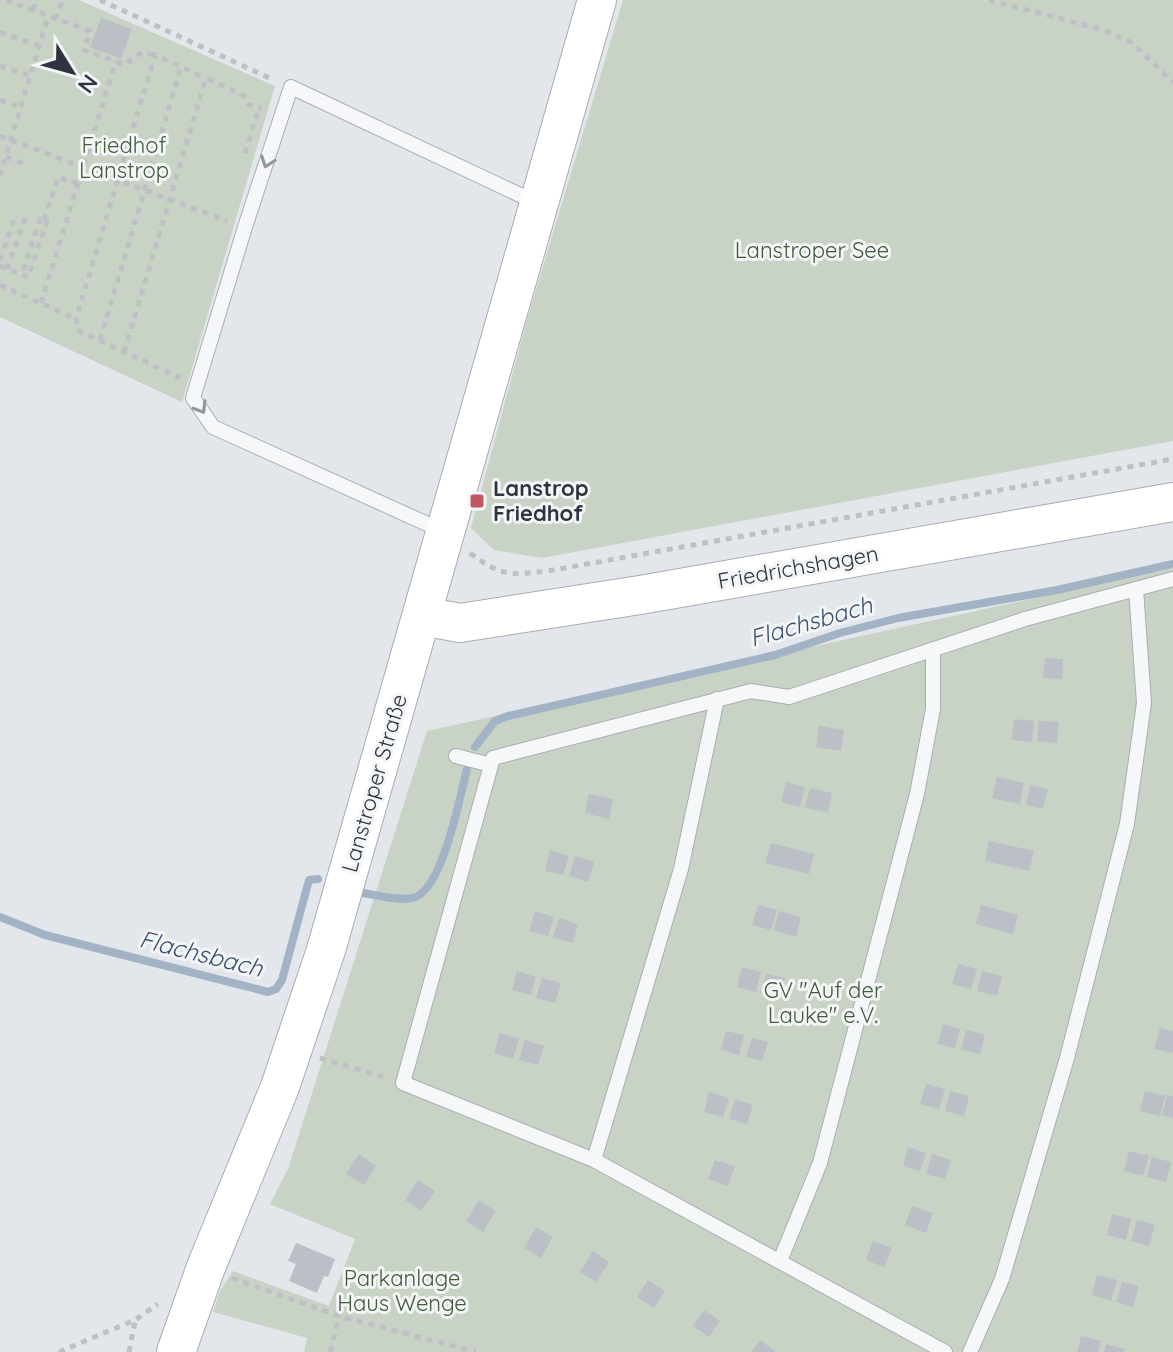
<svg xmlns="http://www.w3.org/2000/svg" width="1173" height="1352" font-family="Quicksand,sans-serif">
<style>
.green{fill:#c9d3c5}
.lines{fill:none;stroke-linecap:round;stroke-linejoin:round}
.stream{stroke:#a2b3c6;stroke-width:8}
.building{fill:#bbbfc6}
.lane-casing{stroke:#a9adb4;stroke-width:16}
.secondary-casing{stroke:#a9adb4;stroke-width:40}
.path{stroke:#bec0c5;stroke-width:5;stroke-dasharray:6 6;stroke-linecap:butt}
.lane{stroke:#f6f7f9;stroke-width:14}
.secondary{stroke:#fff;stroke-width:38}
.oneway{stroke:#92969c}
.poi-dot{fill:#c15665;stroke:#f3f5f7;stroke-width:3}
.labels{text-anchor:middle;stroke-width:6;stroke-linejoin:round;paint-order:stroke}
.park-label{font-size:22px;fill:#415b3b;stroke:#f3f5f7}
.poi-label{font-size:22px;font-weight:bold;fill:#2d3440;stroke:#f3f5f7;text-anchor:start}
.street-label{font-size:22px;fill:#2d3440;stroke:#f3f5f7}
.water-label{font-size:24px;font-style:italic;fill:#3b5270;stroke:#f3f5f7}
</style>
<rect width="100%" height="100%" fill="#e3e6ea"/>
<g class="green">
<path d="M0,0H79L275,86L182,402L0,317Z"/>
<path d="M623,0H1173V441L542,558L494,550L471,528L529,313Z"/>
<path d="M1173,568V1352H304L307,1338L213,1312L220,1291L233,1271L329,1306L355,1239L270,1204L288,1169L427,731Z"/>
</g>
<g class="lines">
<g class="stream">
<path d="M475,747L495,721L508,716L775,655L840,633L898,618L1057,590L1173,564"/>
<path d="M362,893C377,895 397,901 412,898C442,894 460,796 467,769"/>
<path d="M0,917L45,935L268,992L276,989L282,980L309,880L318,879"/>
</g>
</g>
<g class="building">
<path d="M101,18L132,29L121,59L90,47Z"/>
<path d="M1045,658L1063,659L1062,679L1043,678Z"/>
<path d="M1014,719L1034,721L1032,742L1012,740Z"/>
<path d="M1039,721L1059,722L1057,743L1037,741Z"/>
<path d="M819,726L844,730L841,751L816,747Z"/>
<path d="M997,777L1024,783L1020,804L992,798Z"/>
<path d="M786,782L805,787L800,807L781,802Z"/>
<path d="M1030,785L1048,789L1043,809L1026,805Z"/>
<path d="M810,788L832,793L828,812L805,808Z"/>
<path d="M589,794L613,799L609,819L585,813Z"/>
<path d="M989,841L1034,851L1029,871L985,861Z"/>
<path d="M771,843L814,854L809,874L765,863Z"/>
<path d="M550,850L569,856L563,875L545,871Z"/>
<path d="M575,856L594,862L588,882L569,876Z"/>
<path d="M758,905L777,910L771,930L752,925Z"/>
<path d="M981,905L1018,915L1013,934L976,924Z"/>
<path d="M535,911L554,917L548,936L529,931Z"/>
<path d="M779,911L801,917L796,937L774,930Z"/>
<path d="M559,918L578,924L573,943L553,938Z"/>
<path d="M958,964L977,969L971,989L952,984Z"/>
<path d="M742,967L761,972L756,992L737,987Z"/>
<path d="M517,971L536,977L531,995L512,990Z"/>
<path d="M982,971L1002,976L997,996L977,991Z"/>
<path d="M766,974L785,978L780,998L761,993Z"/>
<path d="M542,978L561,983L555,1003L536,998Z"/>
<path d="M943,1024L960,1029L955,1048L938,1044Z"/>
<path d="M1160,1028L1173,1031V1053L1154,1049Z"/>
<path d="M966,1030L985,1035L980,1054L961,1050Z"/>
<path d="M726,1031L744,1035L739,1055L721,1050Z"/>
<path d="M500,1033L519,1038L513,1059L494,1053Z"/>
<path d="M752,1038L768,1042L762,1061L746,1057Z"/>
<path d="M525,1040L544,1046L538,1065L519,1060Z"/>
<path d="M926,1084L945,1089L939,1109L920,1104Z"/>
<path d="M950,1091L969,1096L964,1116L945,1111Z"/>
<path d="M1145,1091L1165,1096L1160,1116L1140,1111Z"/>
<path d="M709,1092L729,1098L723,1117L704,1112Z"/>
<path d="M1167,1095L1173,1096V1118L1162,1115Z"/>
<path d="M735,1099L753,1105L747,1124L729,1119Z"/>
<path d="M908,1147L926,1153L920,1171L903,1166Z"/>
<path d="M1129,1151L1149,1156L1143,1176L1124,1171Z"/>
<path d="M359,1154L376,1166L364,1185L346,1174Z"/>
<path d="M932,1154L951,1160L945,1179L926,1174Z"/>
<path d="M1152,1157L1171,1162L1166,1182L1147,1177Z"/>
<path d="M715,1160L735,1166L728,1186L708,1179Z"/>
<path d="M418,1180L435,1191L421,1211L405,1200Z"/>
<path d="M479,1200L496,1211L483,1232L466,1221Z"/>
<path d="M912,1206L933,1213L926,1233L905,1225Z"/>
<path d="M1112,1214L1131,1219L1126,1240L1107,1235Z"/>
<path d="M1137,1220L1155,1225L1149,1246L1131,1241Z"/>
<path d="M536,1227L553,1237L541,1258L524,1248Z"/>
<path d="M873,1241L892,1248L884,1267L866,1260Z"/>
<path d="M296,1243L335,1259L328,1277L324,1276L317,1293L289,1281L296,1264L288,1261Z"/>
<path d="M593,1251L609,1262L596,1282L580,1272Z"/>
<path d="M1097,1275L1117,1280L1111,1301L1092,1295Z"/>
<path d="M648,1280L665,1291L654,1308L637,1297Z"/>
<path d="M1122,1282L1139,1286L1133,1307L1116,1302Z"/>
<path d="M704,1310L720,1321L709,1337L693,1326Z"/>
<path d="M1081,1336L1101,1341L1098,1352H1077Z"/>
<path d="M760,1340L776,1352H751Z"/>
<path d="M1106,1344L1125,1349L1124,1352H1104Z"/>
</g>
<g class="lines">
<defs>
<g id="lane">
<path d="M445,532L213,427L193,398L245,227L291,87L537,203"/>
<path d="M456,756L491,765"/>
<path d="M594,1160L681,869L717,699"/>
<path d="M780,1261L820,1163L917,794L933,709V649"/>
<path d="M945,1352L594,1160L403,1083L493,758L751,691L789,697L1025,619L1173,579"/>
<path d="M970,1352L1002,1279L1067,1058L1127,824L1144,703L1136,589"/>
</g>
<g id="secondary">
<path d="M422,616L460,623L640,595L1173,502"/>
<path d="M176,1352L206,1267L280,1087L326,950L597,0"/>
</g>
</defs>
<use href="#lane" class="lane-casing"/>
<use href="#secondary" class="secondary-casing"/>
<g class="path">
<path d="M6,0L90,31L84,50L125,65L142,52L155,55"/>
<path d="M100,0L274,80"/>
<path d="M989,0L1104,30L1132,43L1173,82"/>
<path d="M33,10L37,0"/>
<path d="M55,19L63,0"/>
<path d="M0,32L39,46"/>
<path d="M0,66L31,76"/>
<path d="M0,100L21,107"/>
<path d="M0,136L227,221"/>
<path d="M245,153L259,108"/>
<path d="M6,157L28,165"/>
<path d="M0,176L48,17"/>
<path d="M44,220L58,177L79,184"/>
<path d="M0,260L16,214"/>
<path d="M0,266L28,277L47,221L40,219L22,274"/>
<path d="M7,269L27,213"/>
<path d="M0,285L76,319"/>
<path d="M41,303L116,61"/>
<path d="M100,340L181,67L206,78"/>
<path d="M124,352L206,78L243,95L248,104L262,109"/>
<path d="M179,374L178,377L79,331L76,319L155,55L181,67"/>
<path d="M470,553C502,577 510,575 548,571L1173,459"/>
<path d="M320,1058L387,1078"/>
<path d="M232,1278L339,1316L476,1352"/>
<path d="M59,1352L135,1320L158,1304"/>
<path d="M129,1352L135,1321"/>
<path d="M330,1352L339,1316"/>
</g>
<use href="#lane" class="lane"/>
<use href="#secondary" class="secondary"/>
</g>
<defs><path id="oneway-chevron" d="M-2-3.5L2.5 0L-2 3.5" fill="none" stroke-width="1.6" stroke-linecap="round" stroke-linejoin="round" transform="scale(2)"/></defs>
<g class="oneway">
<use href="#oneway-chevron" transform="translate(267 162) rotate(109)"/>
<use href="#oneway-chevron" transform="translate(201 408) rotate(58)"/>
</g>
<rect class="poi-dot" x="469" y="493" width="16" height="16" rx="4"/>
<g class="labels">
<g class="park-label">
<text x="124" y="153">Friedhof<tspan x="124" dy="25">Lanstrop</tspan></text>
<text x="812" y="258">Lanstroper See</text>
<text x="823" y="998">GV "Auf der<tspan x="823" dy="25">Lauke" e.V.</tspan></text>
<text x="402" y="1286">Parkanlage<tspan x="402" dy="25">Haus Wenge</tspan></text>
</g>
<g class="poi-label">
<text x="493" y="496">Lanstrop<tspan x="493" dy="25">Friedhof</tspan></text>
</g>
<g class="street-label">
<text transform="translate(798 567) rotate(-10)" y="8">Friedrichshagen</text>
<text transform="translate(374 783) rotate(-74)" y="8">Lanstroper Straße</text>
</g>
<g class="water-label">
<text transform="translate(811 622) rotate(-16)" y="8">Flachsbach</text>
<text transform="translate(201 954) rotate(14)" y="8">Flachsbach</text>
</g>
</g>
<g transform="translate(72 72) rotate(127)" stroke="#f3f5f7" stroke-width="6" paint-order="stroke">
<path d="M0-6L14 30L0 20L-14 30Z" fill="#2d3440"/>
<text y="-12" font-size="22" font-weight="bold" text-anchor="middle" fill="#2d3440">N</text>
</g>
</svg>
